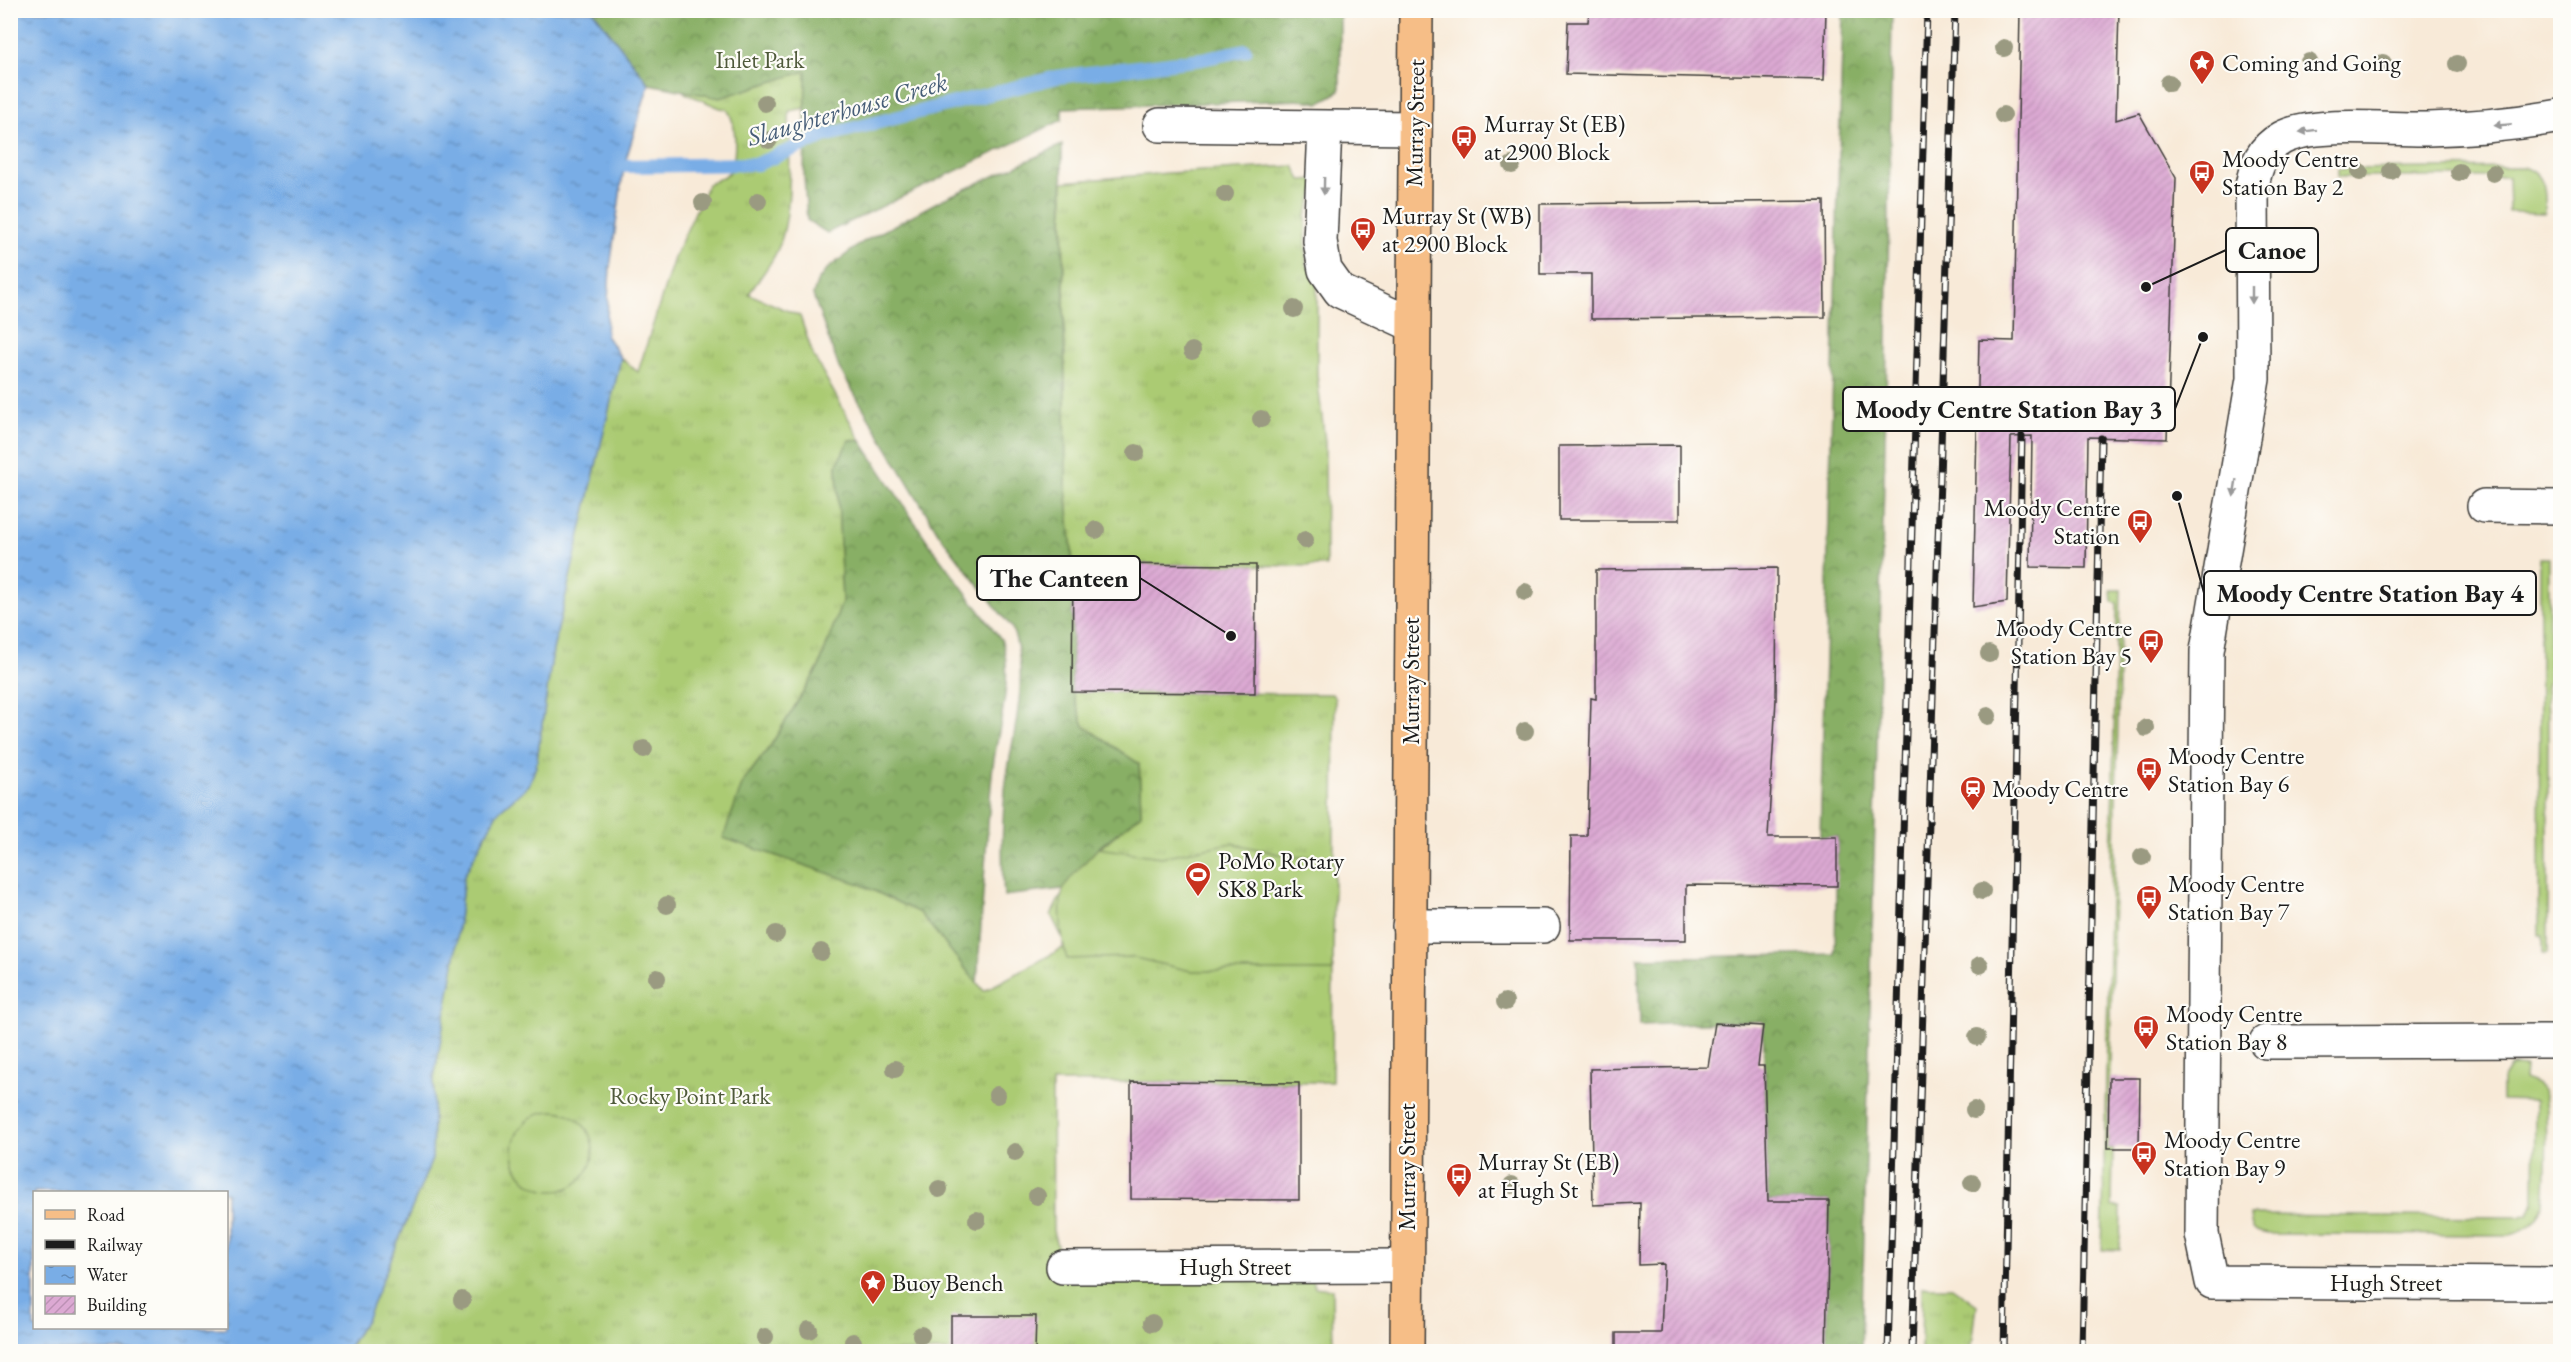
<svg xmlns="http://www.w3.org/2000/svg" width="2571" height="1362" font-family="'EB Garamond',serif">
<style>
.grass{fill:url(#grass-tufts);stroke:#647448;stroke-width:1.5}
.forest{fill:url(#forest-crowns);stroke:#526640;stroke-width:1.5}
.garden{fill:#abcb73;stroke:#647448;stroke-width:1.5}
.water{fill:url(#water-ripples);stroke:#4a6481;stroke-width:1.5;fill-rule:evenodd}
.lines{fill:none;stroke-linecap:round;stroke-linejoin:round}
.stream{stroke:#79ade6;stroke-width:14}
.building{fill:url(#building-hatch)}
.minor-casing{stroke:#3d3b38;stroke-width:36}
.major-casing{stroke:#3d3b38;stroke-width:36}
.minor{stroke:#fff;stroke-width:33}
.major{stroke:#f6be87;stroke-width:33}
.rail-casing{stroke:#1c1c1c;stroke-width:7}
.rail{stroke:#fdfcf7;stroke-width:4.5;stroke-dasharray:14;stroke-linecap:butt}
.tree{fill:#9a9a81}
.oneway{fill:#999}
.labels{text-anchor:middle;stroke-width:4.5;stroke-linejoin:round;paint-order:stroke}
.park-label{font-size:24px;fill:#4e593a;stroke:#fdfcf7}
.poi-label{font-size:24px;fill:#1c1c1c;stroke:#fdfcf7;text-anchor:start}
.street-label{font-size:24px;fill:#1c1c1c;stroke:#fdfcf7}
.water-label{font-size:26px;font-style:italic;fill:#465d77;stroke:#fdfcf7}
.leader{fill:none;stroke:#1c1c1c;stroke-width:2}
.callout-dot{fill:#1c1c1c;stroke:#fdfcf7;stroke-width:2}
.callout{fill:#fdfcf7;stroke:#1c1c1c;stroke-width:2}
.callout-label{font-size:26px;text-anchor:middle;font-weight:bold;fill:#1c1c1c}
</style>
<defs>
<pattern id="grass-tufts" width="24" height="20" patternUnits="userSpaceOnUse" patternTransform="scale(1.5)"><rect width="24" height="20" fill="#abcb73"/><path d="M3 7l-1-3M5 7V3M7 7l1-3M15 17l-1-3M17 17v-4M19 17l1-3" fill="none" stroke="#93ae63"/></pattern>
<pattern id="forest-crowns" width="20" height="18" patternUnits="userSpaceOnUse" patternTransform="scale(1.5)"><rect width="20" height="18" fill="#88af65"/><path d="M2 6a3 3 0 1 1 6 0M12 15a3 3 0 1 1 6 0" fill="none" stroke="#6e8e52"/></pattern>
<pattern id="water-ripples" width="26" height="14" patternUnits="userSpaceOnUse" patternTransform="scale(1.5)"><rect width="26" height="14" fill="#79ade6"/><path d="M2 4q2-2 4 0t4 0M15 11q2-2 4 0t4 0" fill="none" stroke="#628cba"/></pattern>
<pattern id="building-hatch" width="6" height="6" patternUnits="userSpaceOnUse" patternTransform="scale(1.5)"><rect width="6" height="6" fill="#dca9d3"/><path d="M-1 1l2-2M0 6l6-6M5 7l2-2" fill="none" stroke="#bc91b5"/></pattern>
</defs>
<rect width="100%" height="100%" fill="#fdfcf7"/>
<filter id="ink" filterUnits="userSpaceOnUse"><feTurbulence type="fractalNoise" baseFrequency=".0167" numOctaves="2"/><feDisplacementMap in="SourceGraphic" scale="12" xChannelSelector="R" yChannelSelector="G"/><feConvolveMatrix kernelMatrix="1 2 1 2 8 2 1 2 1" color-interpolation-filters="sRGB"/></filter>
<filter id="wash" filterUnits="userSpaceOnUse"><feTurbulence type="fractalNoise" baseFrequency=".008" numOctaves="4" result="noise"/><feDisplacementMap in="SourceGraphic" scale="24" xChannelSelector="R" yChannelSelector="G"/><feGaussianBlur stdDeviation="1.35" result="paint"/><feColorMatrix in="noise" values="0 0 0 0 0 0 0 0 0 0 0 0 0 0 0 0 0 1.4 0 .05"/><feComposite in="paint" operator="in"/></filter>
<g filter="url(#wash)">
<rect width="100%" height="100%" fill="#f8ead8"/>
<g class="grass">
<path d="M1319,11L789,111C789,151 794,215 777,251C770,266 758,280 749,294L800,316L813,355L861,441L849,440L837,465L842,602L819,667L771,745L743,782L860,884L920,913L984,991L1063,948V939L1051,915C1073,867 1101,846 1141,814L1139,764L1084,726L1072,692L1332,694L1335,698L1332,1082H1052L1053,1231L1063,1267L1309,1266L1314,1287L1332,1289L1333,1351L346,1352L366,1320L432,1159L434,1078L454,964L464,876L497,813L529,785L536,766L553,650L621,358L638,372L674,258L708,184L723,177L733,169C735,150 738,125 727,109L720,108L685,93L674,74Z"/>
<path d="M1294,166L1301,180L1318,179L1306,216V265L1317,276V375L1325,442L1326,566L1073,564L1066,488L1063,182L1168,173Z"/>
<path d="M1922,1287H1952L1977,1305L1971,1351H1921Z"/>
</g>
<g class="forest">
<path d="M593,11H1340V91L1319,103L1303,100L1062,108V120L827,233L807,220L804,176L806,71L720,98L649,84Z"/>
<path d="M1843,11H1892L1886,407L1861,1351H1826L1829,1201H1768L1763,1021L1640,1025L1638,958L1835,954L1837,837H1820Z"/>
<path d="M1062,145L1066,488L1073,564L1072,692L1084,726L1139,764L1141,814L1098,848L1063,889L1004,896C1001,860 1002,826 1005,790C1011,737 1032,679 1012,628L939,534L839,368L813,295L817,282L827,269L863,242L941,200Z"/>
<path d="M849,440L861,441L930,545L1001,639C1016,677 996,733 992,774C986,843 982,913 977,983L920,913L860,884L723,838L743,782L771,745L819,667L842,602L837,465Z"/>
</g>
<g class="garden">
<path d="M2522,167C2546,171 2546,193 2545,213L2509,212L2508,177H2338V169Z"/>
<path d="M2540,558H2549V679L2546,686L2548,714V953H2543V935H2539Z"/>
<path d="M2111,590H2121L2108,1148H2113L2112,1207L2121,1208L2120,1250H2102L2117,603L2112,602Z"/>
<path d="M1232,843L1291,857H1334L1333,971H1191L1131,957L1067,959C1062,944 1057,902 1064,888C1071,874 1088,860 1098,848L1161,857Z"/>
<path d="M2516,1066L2525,1067L2524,1079C2531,1081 2539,1085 2543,1092C2549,1106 2546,1184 2544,1203C2538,1221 2528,1233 2507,1235L2268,1234C2254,1232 2251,1229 2250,1215L2520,1217L2529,1214L2534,1202L2535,1101L2502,1100V1080L2510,1067Z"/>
<circle cx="553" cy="1151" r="40"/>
</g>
<path class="water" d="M10,11H593L649,84L624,166L610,268L606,335L621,358L553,650L536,766L529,785L497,813L464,876L454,964L434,1078L432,1159L366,1320L346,1351H11ZM34,1192H226V1328H34Z"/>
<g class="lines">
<path class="stream" d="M610,155L624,166L757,164L824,136L1057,77L1202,59L1245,50"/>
</g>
<g id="blocks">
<g class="building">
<path d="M1589,10H1826L1824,80L1566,74L1568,22H1588Z"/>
<path d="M2020,10H2119L2116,120L2139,113L2176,178L2167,439L2088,437L2086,568L2030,567L2032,436L2011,437L2007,602L1973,607L1979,340L2014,341Z"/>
<path d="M1824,201L1825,317L1591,319V274H1540V204Z"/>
<path d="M1680,445V520H1559V446Z"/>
<path d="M1073,564L1256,565L1255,693L1072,692Z"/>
<path d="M1777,568L1776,699L1768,837H1837V886L1686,885V940H1570L1571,836H1587L1591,698L1596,699V570Z"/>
<path d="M1715,1023L1763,1026L1758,1066H1764L1768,1201H1829L1826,1352H1616V1333H1661L1664,1264L1639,1265L1640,1203L1593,1205L1590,1069L1708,1067Z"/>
<path d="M2109,1078H2140L2139,1148H2108Z"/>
<path d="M1131,1082L1299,1083V1200L1131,1199Z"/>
<path d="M951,1316H1036L1035,1352H951Z"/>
</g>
</g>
</g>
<g filter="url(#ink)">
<use href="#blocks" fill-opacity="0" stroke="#3d3b38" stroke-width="1.5"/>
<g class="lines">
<defs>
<g id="minor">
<path d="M2560,116C2516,124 2473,128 2428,129C2390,130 2314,121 2282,138C2262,149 2256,165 2252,186L2253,379L2207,651L2202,1234L2212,1282L2560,1284"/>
<path d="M1160,125L1415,128"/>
<path d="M1325,128L1320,241L1325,270L1340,291L1413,325"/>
<path d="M2484,506L2560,507"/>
<path d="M1409,926H1543"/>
<path d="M2266,1042L2560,1041"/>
<path d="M1063,1267L1406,1266"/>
</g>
<path id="major" d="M1407,1352L1416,10"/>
</defs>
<use href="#minor" class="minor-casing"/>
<use href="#major" class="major-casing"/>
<use href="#minor" class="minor"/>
<use href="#major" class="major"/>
<defs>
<g id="rail">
<path d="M1888,1352L1927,10"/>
<path d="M1912,1352L1955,10"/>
<path d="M2004,1352L2022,436"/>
<path d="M2082,1352L2101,438"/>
</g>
</defs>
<use href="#rail" class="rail-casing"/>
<use href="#rail" class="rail"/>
</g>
<g class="tree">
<circle cx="2004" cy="48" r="9"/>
<circle cx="2309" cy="62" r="9"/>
<circle cx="2383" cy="63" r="9"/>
<circle cx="2457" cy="64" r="9"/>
<circle cx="2169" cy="83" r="9"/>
<circle cx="765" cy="103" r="9"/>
<circle cx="2003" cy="115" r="9"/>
<circle cx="769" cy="140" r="9"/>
<circle cx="1512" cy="165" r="9"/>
<circle cx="2391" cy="171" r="9"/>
<circle cx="2360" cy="172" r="9"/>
<circle cx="2459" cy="172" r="9"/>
<circle cx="2493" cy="173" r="9"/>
<circle cx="1225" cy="194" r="9"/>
<circle cx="758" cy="201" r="9"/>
<circle cx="703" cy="203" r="9"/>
<circle cx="1294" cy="309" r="9"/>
<circle cx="1192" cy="351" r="9"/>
<circle cx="1261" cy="419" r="9"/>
<circle cx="1136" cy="453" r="9"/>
<circle cx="1096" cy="530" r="9"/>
<circle cx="1305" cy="540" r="9"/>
<circle cx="1525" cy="592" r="9"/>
<circle cx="1989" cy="654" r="9"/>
<circle cx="1988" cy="716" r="9"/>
<circle cx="2146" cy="728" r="9"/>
<circle cx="1525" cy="731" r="9"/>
<circle cx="644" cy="749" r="9"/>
<circle cx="2142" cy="857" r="9"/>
<circle cx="1982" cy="891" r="9"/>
<circle cx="667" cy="905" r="9"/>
<circle cx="776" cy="934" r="9"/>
<circle cx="821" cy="952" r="9"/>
<circle cx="1980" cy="965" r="9"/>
<circle cx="657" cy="978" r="9"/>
<circle cx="1505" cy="1002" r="9"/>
<circle cx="1977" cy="1037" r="9"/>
<circle cx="895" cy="1069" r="9"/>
<circle cx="997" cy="1095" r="9"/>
<circle cx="1974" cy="1110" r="9"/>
<circle cx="1015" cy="1152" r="9"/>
<circle cx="1972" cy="1183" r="9"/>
<circle cx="1512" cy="1185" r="9"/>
<circle cx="939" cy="1189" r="9"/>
<circle cx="1037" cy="1196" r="9"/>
<circle cx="977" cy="1220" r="9"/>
<circle cx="462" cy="1300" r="9"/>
<circle cx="1152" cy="1323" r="9"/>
<circle cx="809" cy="1330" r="9"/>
<circle cx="921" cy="1335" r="9"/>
<circle cx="765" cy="1337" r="9"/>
<circle cx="853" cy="1342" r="9"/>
</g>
<defs><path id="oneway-solid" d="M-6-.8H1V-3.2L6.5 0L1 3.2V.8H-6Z" transform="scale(1.5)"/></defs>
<g class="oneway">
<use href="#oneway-solid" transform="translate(2503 125) rotate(175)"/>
<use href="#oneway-solid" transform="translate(2308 131) rotate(173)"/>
<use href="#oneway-solid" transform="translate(1324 186) rotate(91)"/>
<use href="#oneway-solid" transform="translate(2252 295) rotate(90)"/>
<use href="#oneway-solid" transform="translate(2235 488) rotate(99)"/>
</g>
</g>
<defs>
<symbol id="sight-pin" viewBox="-11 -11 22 30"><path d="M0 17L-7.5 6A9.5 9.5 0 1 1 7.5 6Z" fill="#c8321e" stroke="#fdfcf7"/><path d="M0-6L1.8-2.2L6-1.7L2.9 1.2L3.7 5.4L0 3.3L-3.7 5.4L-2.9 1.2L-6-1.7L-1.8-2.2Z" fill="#fff"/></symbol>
<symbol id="bus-pin" viewBox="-11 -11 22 30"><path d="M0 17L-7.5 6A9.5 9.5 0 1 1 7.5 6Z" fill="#c8321e" stroke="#fdfcf7"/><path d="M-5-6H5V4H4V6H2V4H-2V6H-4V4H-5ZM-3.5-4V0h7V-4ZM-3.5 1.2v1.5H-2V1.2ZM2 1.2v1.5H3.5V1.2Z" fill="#fff"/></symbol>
<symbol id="station-pin" viewBox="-11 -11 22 30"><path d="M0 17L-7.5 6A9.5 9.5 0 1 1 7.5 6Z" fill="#c8321e" stroke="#fdfcf7"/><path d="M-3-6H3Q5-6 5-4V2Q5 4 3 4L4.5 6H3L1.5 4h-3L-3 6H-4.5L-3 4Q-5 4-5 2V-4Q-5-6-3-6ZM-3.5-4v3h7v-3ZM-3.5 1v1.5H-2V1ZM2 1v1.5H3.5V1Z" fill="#fff"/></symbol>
<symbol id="stadium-pin" viewBox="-11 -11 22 30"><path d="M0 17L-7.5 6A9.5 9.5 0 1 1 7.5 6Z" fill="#c8321e" stroke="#fdfcf7"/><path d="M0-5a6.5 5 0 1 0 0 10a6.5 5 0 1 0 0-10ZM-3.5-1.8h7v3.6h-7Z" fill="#fff"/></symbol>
</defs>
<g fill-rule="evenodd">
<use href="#sight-pin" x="2187" y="48" width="30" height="40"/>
<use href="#bus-pin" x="1449" y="123" width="30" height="40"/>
<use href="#bus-pin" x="2187" y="158" width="30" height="40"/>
<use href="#bus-pin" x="1348" y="215" width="30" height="40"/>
<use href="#bus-pin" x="2125" y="507" width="30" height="40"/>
<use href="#bus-pin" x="2136" y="627" width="30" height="40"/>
<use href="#bus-pin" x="2134" y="755" width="30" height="40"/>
<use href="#station-pin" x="1958" y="774" width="30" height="40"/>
<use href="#stadium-pin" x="1183" y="860" width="30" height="40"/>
<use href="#bus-pin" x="2134" y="883" width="30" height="40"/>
<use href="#bus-pin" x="2131" y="1013" width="30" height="40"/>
<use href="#bus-pin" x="2129" y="1139" width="30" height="40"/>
<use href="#bus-pin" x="1444" y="1161" width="30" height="40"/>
<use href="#sight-pin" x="858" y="1268" width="30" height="40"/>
</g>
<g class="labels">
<g class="park-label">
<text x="760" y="68">Inlet Park</text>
<text x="690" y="1104">Rocky Point Park</text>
</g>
<g class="poi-label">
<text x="2222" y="71">Coming and Going</text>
<text x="1484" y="132">Murray St (EB)<tspan x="1484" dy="28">at 2900 Block</tspan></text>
<text x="2222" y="167">Moody Centre<tspan x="2222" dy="28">Station Bay 2</tspan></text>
<text x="1382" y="224">Murray St (WB)<tspan x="1382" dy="28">at 2900 Block</tspan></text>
<text x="2120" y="516" text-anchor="end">Moody Centre<tspan x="2120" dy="28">Station</tspan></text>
<text x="2132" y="636" text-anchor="end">Moody Centre<tspan x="2132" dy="28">Station Bay 5</tspan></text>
<text x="2168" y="764">Moody Centre<tspan x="2168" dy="28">Station Bay 6</tspan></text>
<text x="1992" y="797">Moody Centre</text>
<text x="1218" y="869">PoMo Rotary<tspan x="1218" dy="28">SK8 Park</tspan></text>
<text x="2168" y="892">Moody Centre<tspan x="2168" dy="28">Station Bay 7</tspan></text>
<text x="2166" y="1022">Moody Centre<tspan x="2166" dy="28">Station Bay 8</tspan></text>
<text x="2164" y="1148">Moody Centre<tspan x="2164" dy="28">Station Bay 9</tspan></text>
<text x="1478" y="1170">Murray St (EB)<tspan x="1478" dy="28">at Hugh St</tspan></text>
<text x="892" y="1291">Buoy Bench</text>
</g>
<g class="street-label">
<text transform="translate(1415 123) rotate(-89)" y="8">Murray Street</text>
<text transform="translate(1411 681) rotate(-90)" y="8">Murray Street</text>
<text transform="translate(1407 1167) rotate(-90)" y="8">Murray Street</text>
<text x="1235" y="1275">Hugh Street</text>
<text x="2386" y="1291">Hugh Street</text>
</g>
<g class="water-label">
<text transform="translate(847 109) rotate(-16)" y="9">Slaughterhouse Creek</text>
</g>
</g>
<path class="leader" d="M2146 287L2226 250M2203 337L2175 409M1231 636L1140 578M2177 496L2204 593"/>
<g class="callout-dot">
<circle cx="2146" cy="287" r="6"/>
<circle cx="2203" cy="337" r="6"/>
<circle cx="1231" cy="636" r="6"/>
<circle cx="2177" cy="496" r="6"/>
</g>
<g class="callout">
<rect x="2226" y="228" width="92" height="44" rx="6"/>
<rect x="1843" y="387" width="332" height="44" rx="6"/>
<rect x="977" y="556" width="163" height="44" rx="6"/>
<rect x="2204" y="571" width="332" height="44" rx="6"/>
</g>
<g class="callout-label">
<text x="2272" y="259">Canoe</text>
<text x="2009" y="418">Moody Centre Station Bay 3</text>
<text x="1059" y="587">The Canteen</text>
<text x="2370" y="602">Moody Centre Station Bay 4</text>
</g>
<rect width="2571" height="1362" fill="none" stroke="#fdfcf7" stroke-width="36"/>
<rect x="33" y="1191" width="195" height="138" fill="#fdfcf7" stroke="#a3a29f" stroke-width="1.5"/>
<rect x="45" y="1210" width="30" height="9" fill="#f6be87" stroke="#a3a29f" stroke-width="1.5"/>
<text x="87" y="1221" font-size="18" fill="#1c1c1c">Road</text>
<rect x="45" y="1240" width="30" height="9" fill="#1c1c1c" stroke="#a3a29f" stroke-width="1.5"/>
<text x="87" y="1251" font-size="18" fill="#1c1c1c">Railway</text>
<rect x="45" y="1266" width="30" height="18" fill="url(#water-ripples)" stroke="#a3a29f" stroke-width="1.5"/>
<text x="87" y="1281" font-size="18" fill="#1c1c1c">Water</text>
<rect x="45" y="1296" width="30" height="18" fill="url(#building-hatch)" stroke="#a3a29f" stroke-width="1.5"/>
<text x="87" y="1311" font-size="18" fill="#1c1c1c">Building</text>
</svg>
